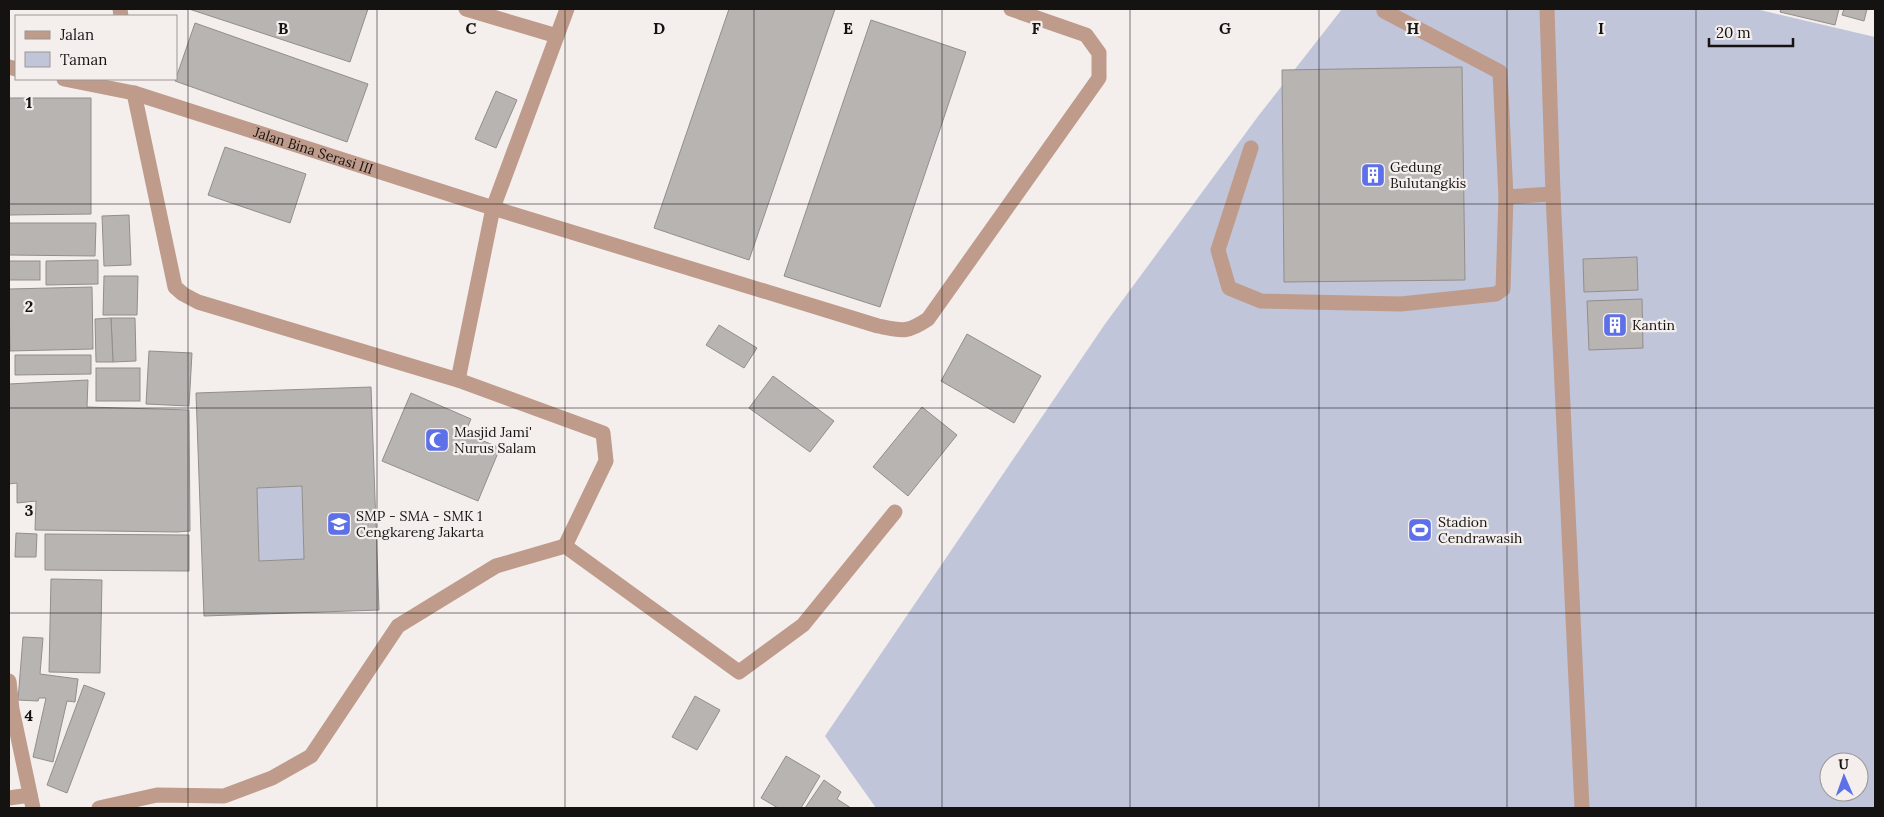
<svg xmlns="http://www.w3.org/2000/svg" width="1884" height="817" font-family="Lora,serif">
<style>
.green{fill:#c0c5d9;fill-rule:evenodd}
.building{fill:#b8b4b2;stroke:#928e8c;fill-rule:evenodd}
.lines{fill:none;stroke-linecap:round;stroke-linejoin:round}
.service{stroke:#be9b8b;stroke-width:15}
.minor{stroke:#be9b8b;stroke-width:15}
.tertiary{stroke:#be9b8b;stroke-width:15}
.grid{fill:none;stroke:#151312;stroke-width:1;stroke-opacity:0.55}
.labels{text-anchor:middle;stroke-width:4.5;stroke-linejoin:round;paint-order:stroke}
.street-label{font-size:14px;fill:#151312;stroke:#f4efed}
.poi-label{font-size:14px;fill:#151312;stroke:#f4efed;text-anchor:start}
.grid-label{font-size:16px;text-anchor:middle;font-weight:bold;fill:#151312;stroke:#f4efed;stroke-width:4.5;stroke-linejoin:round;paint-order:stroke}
</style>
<rect width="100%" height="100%" fill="#f4efed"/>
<g class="green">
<path d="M1342,9H1756L1875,37V808H876L825,736L1105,324L1259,115ZM1829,762H1859V792H1829Z"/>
<path d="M302,486L304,559L259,561L257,488Z"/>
</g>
<g class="building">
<path d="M189,9H368L350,62Z"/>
<path d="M729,9H835L749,260L654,228Z"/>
<path d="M1781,9H1839L1835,25L1780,12Z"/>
<path d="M1844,9H1867L1864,21L1842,15Z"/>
<path d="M871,20L966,52L880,307L784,276Z"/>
<path d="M195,23L368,84L347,142L175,81Z"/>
<path d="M1462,67L1465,280L1284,282L1282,70Z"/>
<path d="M496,91L517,100L496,148L475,139Z"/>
<path d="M9,98H91V214L9,215Z"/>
<path d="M225,147L306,174L290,223L208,195Z"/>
<path d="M129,215L131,265L104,266L102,216Z"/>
<path d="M9,223H96L95,256L9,255Z"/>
<path d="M1637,257L1638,290L1584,292L1583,259Z"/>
<path d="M98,260V284L46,285V261Z"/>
<rect x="9" y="261" width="31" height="19"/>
<path d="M104,276H138L137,315H103Z"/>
<path d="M92,287L93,349L10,351L9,289Z"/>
<path d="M1642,299L1643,348L1589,350L1587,301Z"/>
<path d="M111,318H135L136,361L113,362Z"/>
<path d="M111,318L113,362H96L95,319Z"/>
<path d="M719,325L757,348L744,368L706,345Z"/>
<path d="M967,334L1041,376L1014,423L941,381Z"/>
<path d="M149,351L192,353L189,406L146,404Z"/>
<path d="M15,355H91V374L15,375Z"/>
<rect x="96" y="368" width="44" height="33"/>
<path d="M773,376L834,421L810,452L749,408Z"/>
<path d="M88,380L87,407L189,410L190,531L177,532L35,530L36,501L17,503V483L9,484V384Z"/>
<path d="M371,387L379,610L204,616L196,393ZM302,486L304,559L259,561L257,488Z"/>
<path d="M411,393L471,419L465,433L500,448L478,501L382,461Z"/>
<path d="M922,407L957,435L908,496L873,467Z"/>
<path d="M16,533L37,534L36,557H15Z"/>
<path d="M45,534L189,535V571L45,570Z"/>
<path d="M51,579L102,580L100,673L49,672Z"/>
<path d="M23,637L43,638L40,674L78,679L75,702L67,701L53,762L33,757L46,698H39L38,701L18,700Z"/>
<path d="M84,685L105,693L67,793L47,785Z"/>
<path d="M695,696L720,710L697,750L672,737Z"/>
<path d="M786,756L820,776L801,808H778L761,798Z"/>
<path d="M824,780L841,792L837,799L851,808H805Z"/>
</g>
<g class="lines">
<g class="service">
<path d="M1547,9L1553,194L1582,808"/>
<path d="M134,93L175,287L183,294L198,302L458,380L603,433L606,461L565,546"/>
<path d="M1251,148L1218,250L1229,288L1261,301L1401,304L1496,294L1503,289L1506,197L1500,72L1384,11"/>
<path d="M1506,197L1553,194"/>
<path d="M458,380L493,208L878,326C903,331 907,333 928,319L1099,78V53L1086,35L1011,9"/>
<path d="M99,808L157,795L224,796L272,778L311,756L398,626L496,566L565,546L739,672L803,625L895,512"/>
</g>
<g class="minor">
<path d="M120,9L121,16"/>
<path d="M466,9L557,36"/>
<path d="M9,67L16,69"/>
<path id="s1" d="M64,79L134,93L493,208L567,9"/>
</g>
<g class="tertiary">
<path d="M9,681L12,709L33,808"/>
<path d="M9,798L30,795"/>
</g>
</g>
<path class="grid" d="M188,9V808M377,9V808M565,9V808M754,9V808M942,9V808M1130,9V808M1319,9V808M1507,9V808M1696,9V808M9,204H1875M9,408H1875M9,613H1875"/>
<defs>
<symbol id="building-square" viewBox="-11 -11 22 22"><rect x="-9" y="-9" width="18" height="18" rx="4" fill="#5e70e8" stroke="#f4efed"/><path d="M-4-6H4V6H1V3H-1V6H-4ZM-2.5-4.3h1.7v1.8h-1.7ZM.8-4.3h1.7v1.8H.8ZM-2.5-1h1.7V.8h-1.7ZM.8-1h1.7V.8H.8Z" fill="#fff"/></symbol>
<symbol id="mosque-square" viewBox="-11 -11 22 22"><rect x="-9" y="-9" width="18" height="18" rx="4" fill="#5e70e8" stroke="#f4efed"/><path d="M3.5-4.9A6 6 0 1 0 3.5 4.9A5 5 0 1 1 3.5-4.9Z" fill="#fff"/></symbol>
<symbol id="school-square" viewBox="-11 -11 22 22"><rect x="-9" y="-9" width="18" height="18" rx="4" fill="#5e70e8" stroke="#f4efed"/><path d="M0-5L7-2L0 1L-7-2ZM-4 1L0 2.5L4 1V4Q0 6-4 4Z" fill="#fff"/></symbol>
<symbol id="stadium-square" viewBox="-11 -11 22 22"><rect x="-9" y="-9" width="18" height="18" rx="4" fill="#5e70e8" stroke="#f4efed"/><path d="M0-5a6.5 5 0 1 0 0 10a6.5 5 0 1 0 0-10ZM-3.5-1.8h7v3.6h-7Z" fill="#fff"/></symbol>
</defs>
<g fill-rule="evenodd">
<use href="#building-square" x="1359" y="161" width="28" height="28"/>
<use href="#building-square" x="1601" y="311" width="28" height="28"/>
<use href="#mosque-square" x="423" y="426" width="28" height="28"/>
<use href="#school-square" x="325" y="510" width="28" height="28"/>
<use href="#stadium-square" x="1406" y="516" width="28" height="28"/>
</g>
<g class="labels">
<g class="street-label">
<text dy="5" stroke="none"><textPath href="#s1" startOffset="260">Jalan Bina Serasi III</textPath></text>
</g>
<g class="poi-label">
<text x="1390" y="172">Gedung<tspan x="1390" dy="16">Bulutangkis</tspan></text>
<text x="1632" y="330">Kantin</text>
<text x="454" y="437">Masjid Jami'<tspan x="454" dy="16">Nurus Salam</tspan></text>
<text x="356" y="521">SMP - SMA - SMK 1<tspan x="356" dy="16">Cengkareng Jakarta</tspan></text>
<text x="1438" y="527">Stadion<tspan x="1438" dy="16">Cendrawasih</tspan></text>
</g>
</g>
<g class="grid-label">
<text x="283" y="34">B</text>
<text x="471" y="34">C</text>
<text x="659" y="34">D</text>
<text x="848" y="34">E</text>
<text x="1036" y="34">F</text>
<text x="1225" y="34">G</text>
<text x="1413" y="34">H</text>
<text x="1601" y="34">I</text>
<text x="29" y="108">1</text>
<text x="29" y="312">2</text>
<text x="29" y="516">3</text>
<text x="29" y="721">4</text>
</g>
<rect width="1884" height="817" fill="none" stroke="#151312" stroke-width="20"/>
<rect x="15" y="15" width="162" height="65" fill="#f4efed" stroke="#9b9795"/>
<rect x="25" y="31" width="25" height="8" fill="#be9b8b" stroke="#9b9795"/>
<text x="60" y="40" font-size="15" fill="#151312">Jalan</text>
<rect x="25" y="52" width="25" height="15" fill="#c0c5d9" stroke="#9b9795"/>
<text x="60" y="65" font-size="15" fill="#151312">Taman</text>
<g transform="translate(1844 777) rotate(358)"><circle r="24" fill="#f4efed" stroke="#9b9795"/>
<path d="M0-4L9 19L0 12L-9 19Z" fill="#5e70e8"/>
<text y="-8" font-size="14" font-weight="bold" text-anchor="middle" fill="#151312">U</text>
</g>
<path d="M1709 38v8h84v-8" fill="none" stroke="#151312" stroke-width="2.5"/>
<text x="1716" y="38" font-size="15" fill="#151312" stroke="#f4efed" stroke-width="4" paint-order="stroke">20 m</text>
</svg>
